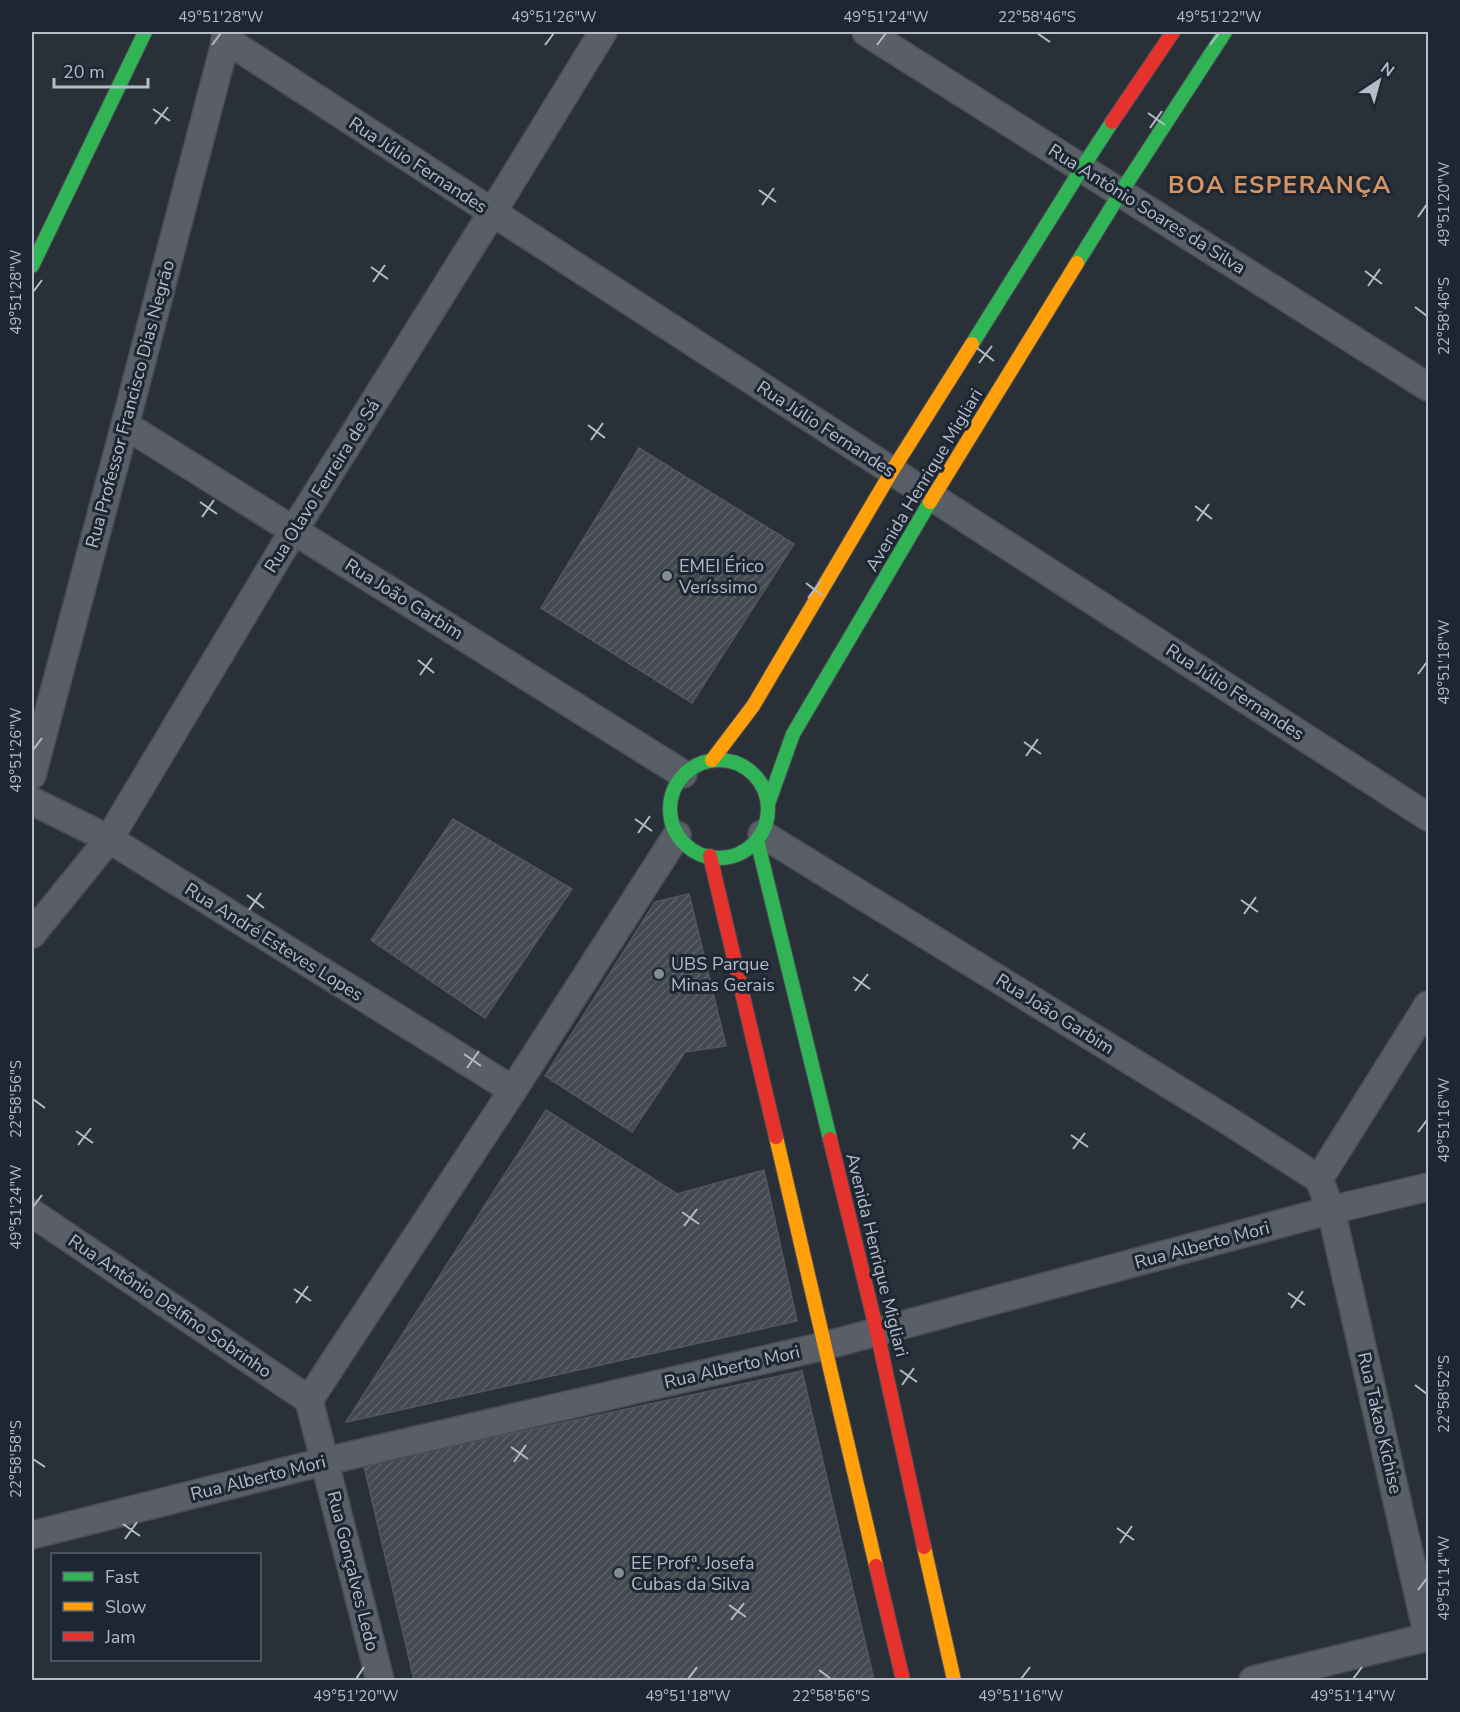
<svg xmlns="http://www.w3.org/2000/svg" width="1460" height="1712" font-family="'Nunito Sans',sans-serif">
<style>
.building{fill:url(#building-hatch);stroke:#52575f;stroke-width:1.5}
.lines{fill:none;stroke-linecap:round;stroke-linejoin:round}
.street-casing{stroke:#484c53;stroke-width:30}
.fast-casing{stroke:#484c53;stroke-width:16}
.slow-casing{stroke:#484c53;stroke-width:16}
.jam-casing{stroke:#484c53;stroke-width:16}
.street{stroke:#5a5e66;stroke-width:27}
.fast{stroke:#30b455;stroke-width:14}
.slow{stroke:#ff9f0a;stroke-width:14}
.jam{stroke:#e5322d;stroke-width:14}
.ticks{fill:none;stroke:#b4bcc9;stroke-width:2}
.poi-dot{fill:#848b96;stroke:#1d2633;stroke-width:2}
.labels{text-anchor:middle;stroke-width:6;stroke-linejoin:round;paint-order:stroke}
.street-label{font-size:18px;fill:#b4bcc9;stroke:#1d2633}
.poi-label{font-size:18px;fill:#b4bcc9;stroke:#1d2633;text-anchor:start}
.district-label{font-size:24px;font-weight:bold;letter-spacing:1.5px;fill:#d59563;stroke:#1d2633}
.neatline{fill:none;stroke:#b4bcc9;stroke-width:2}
.ticks-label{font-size:15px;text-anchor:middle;fill:#b4bcc9}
</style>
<defs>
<pattern id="building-hatch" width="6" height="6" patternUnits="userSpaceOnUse" patternTransform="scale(1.5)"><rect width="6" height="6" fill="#444950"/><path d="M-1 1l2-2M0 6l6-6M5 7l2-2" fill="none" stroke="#5d6168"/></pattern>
</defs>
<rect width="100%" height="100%" fill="#2a3038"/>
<g class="building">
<path d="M639,448L794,544L692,703L541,608Z"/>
<path d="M453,819L572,889L485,1018L371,940Z"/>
<path d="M689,894L726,1046L685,1052L632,1132L545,1076L655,902Z"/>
<path d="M546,1110L677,1194L764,1170L797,1321L346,1422Z"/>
<path d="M802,1371L874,1680H414L364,1466Z"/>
</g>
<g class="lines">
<defs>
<g id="street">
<path d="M866,32L1428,387"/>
<path d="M225,39L892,471L1428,817"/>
<path d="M125,425L683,774"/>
<path d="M32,775L125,425L228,32"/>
<path d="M32,801L109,839L513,1090"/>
<path d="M762,834L1227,1120L1319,1179L1331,1210L1428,1637L1253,1680"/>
<path d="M32,934L109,839L294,530L492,213L603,32"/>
<path d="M1319,1179L1428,1005"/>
<path d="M32,1213L309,1400"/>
<path d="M32,1535L326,1461L824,1346L1331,1210L1428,1187"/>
<path d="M380,1680L309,1400L513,1090L677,835"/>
</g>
<g id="fast">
<path d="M1077,263L1121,192L1225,32"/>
<path d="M32,266L145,32"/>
<path d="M972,344L1082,168L1112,122"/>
<circle cx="719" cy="809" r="49"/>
<path d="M768,804L793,734L930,502"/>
<path d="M757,840L830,1139"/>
</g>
<g id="slow">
<path d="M930,502L1077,263"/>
<path d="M712,760L753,706L892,471L972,344"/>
<path d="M776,1137L876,1566"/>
<path d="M924,1547L954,1680"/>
</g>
<g id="jam">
<path d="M1112,122L1173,32"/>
<path d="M710,856L776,1137"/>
<path d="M830,1139L877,1332L924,1547"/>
<path d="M876,1566L903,1680"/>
</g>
</defs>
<use href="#street" class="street-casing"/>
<use href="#fast" class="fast-casing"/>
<use href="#slow" class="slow-casing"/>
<use href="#jam" class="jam-casing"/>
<use href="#street" class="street"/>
<use href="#fast" class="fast"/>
<use href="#slow" class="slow"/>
<use href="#jam" class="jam"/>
</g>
<path class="ticks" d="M1037,33L1050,42M212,45L221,33M545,45L554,33M877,45L886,33M1210,45L1219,33M153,109L170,121M1148,113L1165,125M155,124L168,107M1150,128L1162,111M759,190L776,202M762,205L774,188M1418,217L1427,204M371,267L388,279M1365,271L1382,284M373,282L385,265M1368,286L1380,269M33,292L42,280M1415,307L1427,316M977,348L994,361M979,363L992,346M588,425L605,438M591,440L603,423M200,502L217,514M1195,506L1212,519M202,517L214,500M1197,521L1209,504M806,583L823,596M808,598L821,581M418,660L434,673M1418,674L1427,662M420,675L432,658M1024,742L1041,754M33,750L42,738M1026,756L1038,739M635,819L652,831M638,833L650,816M247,895L264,908M1241,900L1258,912M249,910L261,893M1244,914L1256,897M853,977L870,989M855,991L868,974M464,1054L481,1066M467,1068L479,1051M33,1099L45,1108M76,1131L93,1143M1418,1132L1427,1120M1071,1135L1088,1147M78,1145L91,1128M1073,1149L1085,1133M33,1207L42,1195M682,1212L699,1224M684,1226L697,1209M294,1289L311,1301M1288,1293L1305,1305M296,1303L308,1286M1291,1308L1303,1291M900,1370L917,1382M902,1385L914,1368M1415,1385L1427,1394M511,1447L528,1459M33,1459L45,1467M514,1462L526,1445M123,1524L140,1536M1117,1528L1134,1540M125,1539L137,1522M1120,1543L1132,1526M1418,1590L1427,1578M729,1605L746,1617M731,1620L744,1603M819,1670L831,1679M356,1679L364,1667M688,1679L697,1667M1021,1679L1030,1667M1353,1679L1362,1667"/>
<g class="poi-dot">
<circle cx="667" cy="576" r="6"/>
<circle cx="659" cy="974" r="6"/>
<circle cx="619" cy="1573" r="6"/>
</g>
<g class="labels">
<g class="street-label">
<text transform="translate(418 165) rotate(33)" y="6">Rua Júlio Fernandes</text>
<text transform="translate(1147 209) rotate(32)" y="6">Rua Antônio Soares da Silva</text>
<text transform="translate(130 404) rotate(-75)" y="6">Rua Professor Francisco Dias Negrão</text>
<text transform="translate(826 429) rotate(33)" y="6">Rua Júlio Fernandes</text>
<text transform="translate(924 480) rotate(-59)" y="6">Avenida Henrique Migliari</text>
<text transform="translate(322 486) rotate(-58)" y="6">Rua Olavo Ferreira de Sá</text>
<text transform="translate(404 599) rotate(32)" y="6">Rua João Garbim</text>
<text transform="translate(1235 692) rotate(33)" y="6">Rua Júlio Fernandes</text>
<text transform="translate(274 942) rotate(32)" y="6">Rua André Esteves Lopes</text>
<text transform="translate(1055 1014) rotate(32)" y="6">Rua João Garbim</text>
<text transform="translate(1202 1245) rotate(-15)" y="6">Rua Alberto Mori</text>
<text transform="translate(877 1255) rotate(76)" y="6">Avenida Henrique Migliari</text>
<text transform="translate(170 1306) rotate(34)" y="6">Rua Antônio Delfino Sobrinho</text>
<text transform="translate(732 1367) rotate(-13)" y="6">Rua Alberto Mori</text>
<text transform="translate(1380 1423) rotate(77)" y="6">Rua Takao Kichise</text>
<text transform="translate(258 1478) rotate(-14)" y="6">Rua Alberto Mori</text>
<text transform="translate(353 1571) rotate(76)" y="6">Rua Gonçalves Ledo</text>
</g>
<g class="poi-label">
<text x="679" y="572">EMEI Érico<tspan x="679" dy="21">Veríssimo</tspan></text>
<text x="671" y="970">UBS Parque<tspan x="671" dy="21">Minas Gerais</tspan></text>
<text x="631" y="1569">EE Profª. Josefa<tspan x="631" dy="21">Cubas da Silva</tspan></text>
</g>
<g class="district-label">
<text x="1280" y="193">BOA ESPERANÇA</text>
</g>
</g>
<rect width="1460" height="1712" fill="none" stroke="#1d2633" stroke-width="66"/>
<rect x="51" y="1553" width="210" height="108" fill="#1d2633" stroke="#59626f" stroke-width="1.5"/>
<rect x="63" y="1572" width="30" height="9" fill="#30b455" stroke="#59626f" stroke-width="1.5"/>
<text x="105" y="1583" font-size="18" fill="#b4bcc9">Fast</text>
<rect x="63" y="1602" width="30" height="9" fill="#ff9f0a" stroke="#59626f" stroke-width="1.5"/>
<text x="105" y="1613" font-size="18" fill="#b4bcc9">Slow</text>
<rect x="63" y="1632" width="30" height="9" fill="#e5322d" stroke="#59626f" stroke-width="1.5"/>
<text x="105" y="1643" font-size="18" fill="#b4bcc9">Jam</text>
<g transform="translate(1379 81) rotate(36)" stroke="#1d2633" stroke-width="4.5" paint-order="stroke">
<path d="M0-4.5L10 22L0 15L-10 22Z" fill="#b4bcc9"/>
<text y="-9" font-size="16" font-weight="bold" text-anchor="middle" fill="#b4bcc9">N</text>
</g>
<path d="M54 78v9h94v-9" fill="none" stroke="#b4bcc9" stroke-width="3"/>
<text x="63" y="78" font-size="18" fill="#b4bcc9" stroke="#1d2633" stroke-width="4.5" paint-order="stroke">20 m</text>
<rect x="33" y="33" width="1394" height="1646" class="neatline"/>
<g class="ticks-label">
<text x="221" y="22">49°51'28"W</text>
<text x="554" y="22">49°51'26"W</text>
<text x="886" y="22">49°51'24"W</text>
<text x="1037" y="22">22°58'46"S</text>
<text x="1219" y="22">49°51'22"W</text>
<text transform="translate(1444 204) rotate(-90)" y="5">49°51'20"W</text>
<text transform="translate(16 292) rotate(-90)" y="5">49°51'28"W</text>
<text transform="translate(1444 316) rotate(-90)" y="5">22°58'46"S</text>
<text transform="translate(1444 662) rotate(-90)" y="5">49°51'18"W</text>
<text transform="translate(16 750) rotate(-90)" y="5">49°51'26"W</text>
<text transform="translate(16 1099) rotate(-90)" y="5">22°58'56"S</text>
<text transform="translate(1444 1120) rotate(-90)" y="5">49°51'16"W</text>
<text transform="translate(16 1207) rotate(-90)" y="5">49°51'24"W</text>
<text transform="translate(1444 1394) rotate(-90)" y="5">22°58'52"S</text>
<text transform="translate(16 1459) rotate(-90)" y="5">22°58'58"S</text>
<text transform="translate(1444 1578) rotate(-90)" y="5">49°51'14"W</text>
<text x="356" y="1701">49°51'20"W</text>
<text x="688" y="1701">49°51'18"W</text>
<text x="831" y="1701">22°58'56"S</text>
<text x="1021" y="1701">49°51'16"W</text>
<text x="1353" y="1701">49°51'14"W</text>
</g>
</svg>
